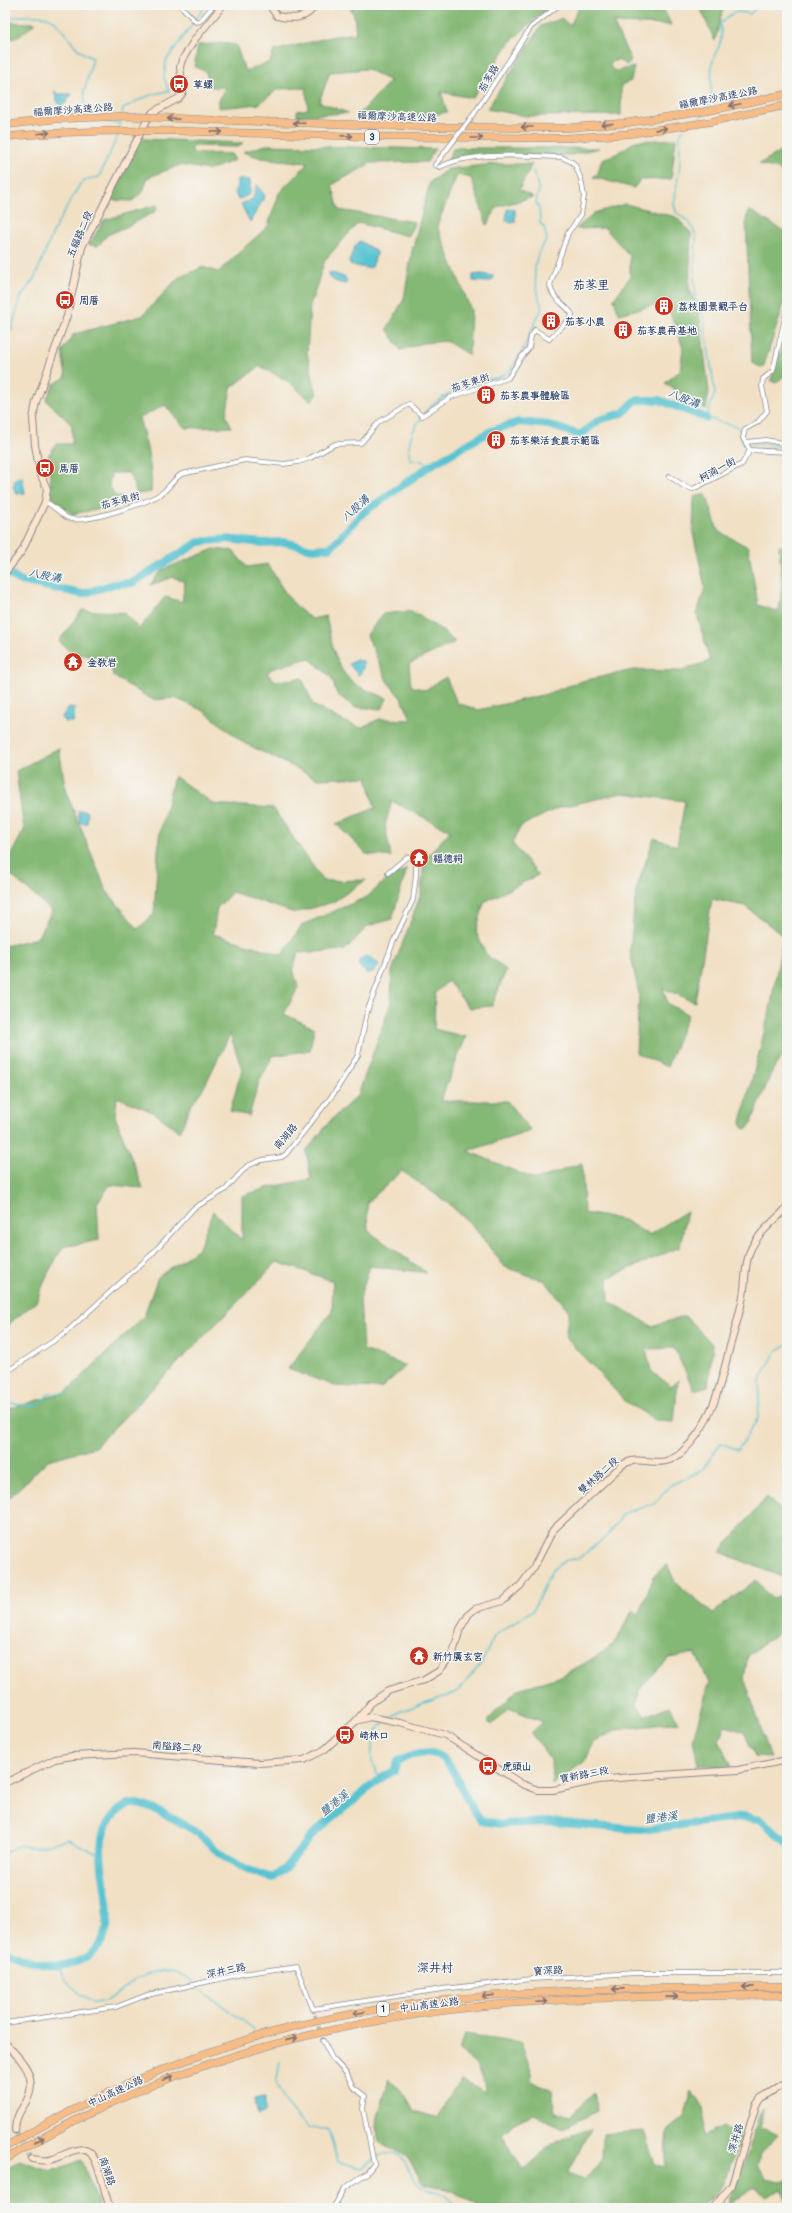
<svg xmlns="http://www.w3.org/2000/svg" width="792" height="2213" font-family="Pangolin,'LXGW WenKai TC',sans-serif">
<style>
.forest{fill:#84b874;stroke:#507469}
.water{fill:#58c3d1;stroke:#3a7998}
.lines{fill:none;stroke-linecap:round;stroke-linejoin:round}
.stream{stroke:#58c3d1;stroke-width:1.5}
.river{stroke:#58c3d1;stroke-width:8}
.street-tunnel{stroke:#c6bdb0;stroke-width:4;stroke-dasharray:4 2;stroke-linecap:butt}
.secondary-tunnel{stroke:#c6bdb0;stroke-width:6;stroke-dasharray:6 3;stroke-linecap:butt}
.street-casing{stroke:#868891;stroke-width:5.5}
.secondary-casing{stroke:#868891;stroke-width:8}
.highway-casing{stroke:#868891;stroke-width:8}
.street{stroke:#fff;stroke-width:4}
.secondary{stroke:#fce5cf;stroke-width:6}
.highway{stroke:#f7bd88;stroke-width:7}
.street-bridge-casing{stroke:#868891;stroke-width:5.5;stroke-linecap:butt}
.highway-bridge-casing{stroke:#868891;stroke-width:8;stroke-linecap:butt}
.street-bridge{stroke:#fff;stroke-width:4}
.highway-bridge{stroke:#f7bd88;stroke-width:7}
.oneway{stroke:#7e6f71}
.labels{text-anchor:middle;stroke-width:3;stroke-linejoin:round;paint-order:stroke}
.shield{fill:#f6f6f2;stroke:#5d6b8a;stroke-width:1}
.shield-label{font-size:9px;font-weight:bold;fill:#1b2f5e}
.street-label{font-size:10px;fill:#1b2f5e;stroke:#f6f6f2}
.poi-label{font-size:10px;font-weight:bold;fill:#1b2f5e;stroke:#f6f6f2;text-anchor:start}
.water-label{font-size:11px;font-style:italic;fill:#2d5b80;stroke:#f6f6f2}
.quarter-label{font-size:12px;fill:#1b2f5e;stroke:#f6f6f2}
</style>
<rect width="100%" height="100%" fill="#f6f6f2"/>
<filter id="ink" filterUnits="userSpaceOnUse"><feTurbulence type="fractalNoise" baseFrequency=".025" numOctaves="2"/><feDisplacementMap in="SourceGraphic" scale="8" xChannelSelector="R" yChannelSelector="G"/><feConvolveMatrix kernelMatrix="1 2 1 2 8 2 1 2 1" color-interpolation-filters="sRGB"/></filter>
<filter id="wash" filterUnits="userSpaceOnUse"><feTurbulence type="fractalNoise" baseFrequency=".012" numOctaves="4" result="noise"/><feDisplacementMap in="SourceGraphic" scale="16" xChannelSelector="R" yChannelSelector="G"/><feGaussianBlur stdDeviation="0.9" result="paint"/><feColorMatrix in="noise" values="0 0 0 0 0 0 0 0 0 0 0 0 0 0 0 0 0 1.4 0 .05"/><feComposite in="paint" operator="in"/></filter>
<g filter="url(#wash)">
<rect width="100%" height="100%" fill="#f1e0c4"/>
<g class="forest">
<path d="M348,5H551L510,42L472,98L441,92L447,112L411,119L357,117L390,81L367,69L330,72L319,102L348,113L297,116V111L308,109L306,88L278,89L259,104L219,108V101L225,87H210L206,72L194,66L198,45L222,43L236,45L245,71L270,62L274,51L330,37L356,33L354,15Z"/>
<path d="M580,5H662L671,25L613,23L631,60L627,65L618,60L611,62L610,66L614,71L634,67L631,81L621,85V115L526,116L487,109L541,26L562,18L570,26Z"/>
<path d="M699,5H729L722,12L715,41Z"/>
<path d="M5,22L35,23L20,36L5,41Z"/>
<path d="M141,139H144L243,143L238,147L191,146L193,153L231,154L235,160L209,170L180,165L147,178L143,192L132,201L110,200Z"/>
<path d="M676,139L671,179L640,180L634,188L593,177L598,173L602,159L616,154L636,141Z"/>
<path d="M266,145L435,149L427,162L371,163L332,185L339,210L415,222L408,236L358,223L325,260L310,306L307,353L317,395L311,401L289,382L260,366L231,388L226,416L232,427L185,428L165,405L139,418C146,443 153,466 151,492L137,494L129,473H111L109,485L115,496L134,499L111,507L72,514L52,497L48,456L56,444H72V425L46,400L54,384L66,377L62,351L74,334L142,316L178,278L203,267L218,272L268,226L279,193L308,163L261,158L243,152Z"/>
<path d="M454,148H599L570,155L460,156L447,160Z"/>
<path d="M787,148V175L778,169L759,164Z"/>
<path d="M495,164H532L519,190L533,197L497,207L487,225L471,178L457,175L437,226L471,310L469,355L446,341L423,343L401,350L387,329L404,299L412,251L430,182L448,169Z"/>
<path d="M625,204L676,217L691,233L689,288L699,312L709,392L706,409L665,383L680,371L683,348L666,302L619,314L614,299L630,277V256L605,228L576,229L594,213Z"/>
<path d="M157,205L156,211L128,226L107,235L98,246L89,245L104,220Z"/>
<path d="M749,210L787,233V295L763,368L752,363L746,220Z"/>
<path d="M787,332V373L776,383L771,380Z"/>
<path d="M706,494L718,531L748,547L758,605L779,612L782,582L779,546L787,547V1049L772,1071L751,1124L748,1128L744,1129L741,1122L770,1010L783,936L745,906L712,899L695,1002L663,988L668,1004L688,1014L667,1067L636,1053L639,994L630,951L636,890L654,838L677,846L685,801L622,793L558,808L521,826L512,843L538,875L484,902L476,932L486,954L506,970L492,1006L469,1008L448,981L435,993L434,1029L466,1037L440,1101H507L531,1131L468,1151L536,1180L582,1163L584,1213L624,1220L649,1235L687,1211L680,1247L608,1278L609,1301L652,1326L685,1316L713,1345L708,1386L694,1390L674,1348L646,1349L651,1371L671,1386L678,1380L674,1422L657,1421L626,1402L565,1337L569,1311L545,1281L505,1267L472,1225L448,1203L402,1171L367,1203L368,1231L427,1273L370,1266L360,1296L363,1350L406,1366L381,1388L335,1386L288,1369L332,1311L333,1281L277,1262L95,1447L48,1460L5,1502V1410L66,1392L88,1371L144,1316L158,1277L199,1248L213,1211L242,1240V1196L267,1188L311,1179L306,1151L331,1120L358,1095L391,1002L392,971L421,894L424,860L450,831L392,801L385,825L391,857L366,854L336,824L375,808L367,777L318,779L244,743L204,711L175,698L153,700L113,676L110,659L71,653L59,641L82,610L125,613L139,629L165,597L182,602L185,582L173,577L150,585L162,570L214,549L233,551L247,567L268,564C280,585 291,606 312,619L326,616C331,639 334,669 355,684C364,690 377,694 387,698L382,709L354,707L337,694L331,677L309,658L271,669L267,674L276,681L302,678L313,705L339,719L361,728L379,719L412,720L401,698L387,681L367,635L383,614L412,611L441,630L455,642L409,664L411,686L425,690L446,677L457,703L479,710L546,694L582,681L633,670L679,671L710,661L697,614L705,587L693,533L694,497Z"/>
<path d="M59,748L66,792L106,890L138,929L154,914L159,837L174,776L213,804L273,808L323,881L366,880L333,902L295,913L232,892L217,908L213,934L282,955L302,925L367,897L385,881L407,869L392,919L368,926L345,950L298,953L293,968L298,988L284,1014L314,1028L310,1050L273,1056L259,1082L249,1116L230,1111L242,1069L230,1034L204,1087L190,1107L180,1132L155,1113L117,1097L115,1116L143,1188L110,1185L97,1203L99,1240L63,1247L48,1273L36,1302L5,1327V946L37,938L52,911L5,870V866L24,830L16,771Z"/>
<path d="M767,1497L785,1515L787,1514V1579L720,1552Z"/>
<path d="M667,1564L675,1582L713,1613L756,1580L772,1599L787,1594V1640L784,1628L748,1656L744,1678L771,1758L755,1757L744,1732L725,1726L719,1740L731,1767L698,1765L693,1739L709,1683L695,1653L669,1658L639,1689L637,1706L645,1716L669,1706L679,1722L615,1730L594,1743L585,1761L552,1785L551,1760L531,1733L543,1722L509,1708L492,1725L487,1721L518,1689L559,1677L589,1661L614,1644L633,1610L639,1615L654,1576Z"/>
<path d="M464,2034L521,2042L532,2074L533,2082L552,2091L555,2112L572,2115L593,2093L597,2111L564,2128L533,2114L514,2123L502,2134L523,2170L551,2145L569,2135L590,2129L568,2174L583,2180L602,2159L603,2134L644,2131L655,2165L665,2167L668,2130L684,2117L692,2091L705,2112L703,2136L723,2126L740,2137L725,2181L705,2203L677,2208H481L451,2190L422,2183L408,2157L379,2142L376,2125L389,2079L407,2098L414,2111L439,2118L445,2100L462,2080L485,2093C484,2070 477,2065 459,2051Z"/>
<path d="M763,2108L761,2127L778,2135L763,2151L757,2166L765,2179L780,2182L787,2180V2203L782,2188L766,2196L754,2187L732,2203L728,2202L743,2170L761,2109Z"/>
<path d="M19,2160L52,2171L82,2160L99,2208H5V2170Z"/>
</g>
<g class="water">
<path d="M54,91L58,94H72L63,106L59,107Z"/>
<path d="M237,179L250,180V194L238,200L234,191L237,188Z"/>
<path d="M257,185L265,196L250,222L241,204L253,199Z"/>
<path d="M507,209L515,210V222L511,223L506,221Z"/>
<path d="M360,241L377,252L372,267L366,268L351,265L349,262L354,248Z"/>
<path d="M330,272L346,278V284C339,283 331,281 328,274Z"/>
<path d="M481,274L493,276V279L489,282L473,281V275Z"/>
<path d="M22,477L25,493L16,494L13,486L16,478Z"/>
<path d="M356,660L363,661C364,666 363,673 358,675L349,664Z"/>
<path d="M68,708L75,709L73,722H65L62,717Z"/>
<path d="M78,811H86L88,814L87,823H80Z"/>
<path d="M366,956L379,964C376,971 374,973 366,973L358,965L360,959Z"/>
<path d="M265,2097V2112L258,2115L255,2099Z"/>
</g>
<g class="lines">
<g class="stream">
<path d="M5,19C16,16 45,13 53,20C68,33 73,51 93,58L84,92L86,108L93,114"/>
<path d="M707,109C714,95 710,81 712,66C714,48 725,47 720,24C731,13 735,9 750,14L759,5"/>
<path d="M122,113L123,109C138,99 151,93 169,91L164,78L166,61L206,5"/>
<path d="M101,120L120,124"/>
<path d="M697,120L704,114"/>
<path d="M119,129L121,119"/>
<path d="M684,129L680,135V164L674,204L676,212L690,223L696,236L694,277L696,300L703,314L715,393L706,418L739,427L743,445L767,444L787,448"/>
<path d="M5,337L12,327L21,297L35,277L54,230L80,184L88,179L99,177L119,133"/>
<path d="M425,412C438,399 457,388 475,383C486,379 500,380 509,371C524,355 531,328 542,309C535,285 528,260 547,240L544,227L540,223L539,208L536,203L539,189L533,171"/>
<path d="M422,417C412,430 407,442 410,459L419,460L431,465"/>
<path d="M5,1403L37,1406L49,1394L73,1392"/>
<path d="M390,1718L401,1711L457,1692L481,1664L495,1635L533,1610L552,1570L566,1560L578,1559L607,1536L624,1513L654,1504L671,1485L702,1470L721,1443L738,1450L758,1418L760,1380L775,1353L787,1344"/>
<path d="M381,1778C379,1774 374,1769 373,1765C369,1753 374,1730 384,1723"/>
<path d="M5,1853L19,1845L34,1848L68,1839L101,1856"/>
<path d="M58,1966L66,1982L92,2003C110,2003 118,1993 132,1982C150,1969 176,1967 193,1982"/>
<path d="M198,1988L254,2029"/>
<path d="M280,2062L276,2084L289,2108L300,2121L308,2128L328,2129L338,2162L362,2168C372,2160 384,2148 397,2154C408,2159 408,2172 414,2180C427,2196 447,2184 454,2208"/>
</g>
<g class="river">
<path d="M5,572L21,581L82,594L114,584L132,583L199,542L227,539L261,543L285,542L312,549L330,548L363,513L431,465L491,431L519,422L549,425L580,435L599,420L623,413L636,400H659L706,418"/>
<path d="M5,1951C30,1962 56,1973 83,1959C139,1929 77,1857 113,1816C120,1809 124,1805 133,1804C148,1803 186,1825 199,1834C205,1838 210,1845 216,1850C232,1863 253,1873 273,1878L285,1868L315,1832L381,1778L394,1771L397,1762C454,1729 454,1789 481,1821L502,1824L550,1822L641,1830L745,1817L760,1819L787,1843"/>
</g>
</g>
</g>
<g filter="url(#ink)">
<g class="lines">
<path class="street-tunnel" d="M313,2009L323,2041"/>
<path class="secondary-tunnel" d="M15,2130L32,2159"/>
<defs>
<g id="street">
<path d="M180,5L196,22L200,21L214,5"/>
<path d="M474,114L531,27L559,5"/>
<path d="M747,442L766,440L787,444"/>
<path d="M750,450L787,452"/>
<path d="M669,476L684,486L693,489L742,464L750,450L743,438L745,429L758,422L767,411L762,386L763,379L773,371L787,309"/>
<path d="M45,502C55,505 61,517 71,519C86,523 148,503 162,493C170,487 173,479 182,474L245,460L284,464L298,462L310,458L335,444L361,443L379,422L409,404L422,416L451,397L508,378L520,359L529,348L531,336L535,330L549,339L571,318L572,314C564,303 552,299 550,285L568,233L581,215L584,196L581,179L575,165L572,162L561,157C526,156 471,151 440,167L435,165"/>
<path d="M5,1373L64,1334L151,1255L194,1208L225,1190L247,1166L262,1160L282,1157L286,1154L335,1092L358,1055L367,1012L394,940L413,900L416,875V866L413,857H407L388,873"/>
<path d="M5,2023L116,2007L147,1995L242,1974L296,1966L313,2009L442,1989L532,1979L636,1973H787"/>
<path d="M323,2041L332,2058L347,2074L353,2087L365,2096L363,2109L374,2164L367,2173L345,2188L333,2208"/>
</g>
<g id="secondary">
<path d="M269,5L277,16C290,19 309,20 314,5"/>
<path d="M5,573L22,551L45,502L47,489L40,473L35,445L33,419L36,402L67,316L82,247L147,120L153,112L179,98L183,92L180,67L182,60L195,39L223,5"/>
<path d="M356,1721L371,1703L388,1691L424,1680L439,1671L453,1653L460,1629L469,1614L475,1609L503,1601L521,1585L534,1567L553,1530L622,1465C643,1452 659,1473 682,1452C712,1425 721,1383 730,1346C735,1329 740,1313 743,1296C746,1281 744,1266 750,1251C757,1234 774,1221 787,1208"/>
<path d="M5,1783L55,1759L72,1756L134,1753L259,1763L304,1760L324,1750L356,1721L370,1717L400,1723L445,1735L522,1784L538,1790H553L598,1780L631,1777L738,1770L787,1760"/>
<path d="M5,2043C21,2059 40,2077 26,2102C20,2111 15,2119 15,2130"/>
<path d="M32,2159C39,2160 46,2162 53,2159C66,2155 84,2140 94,2158C102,2173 104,2192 110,2208"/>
<path d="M713,2208L732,2185L756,2105L761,2098L787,2082"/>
</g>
<g id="highway">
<path d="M212,120L436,127L566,128L625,123L708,111L787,94"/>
<path d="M178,131L386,137L567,138L627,134L709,122L787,105"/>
<path d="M5,2147C89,2098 179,2058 273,2032C440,1986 616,1989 787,1987"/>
<path d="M5,2160C27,2145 52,2133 76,2120C212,2050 362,2016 514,2003C605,1996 696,1996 787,1995"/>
</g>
</defs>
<use href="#street" class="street-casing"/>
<use href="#secondary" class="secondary-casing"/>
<use href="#highway" class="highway-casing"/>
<use href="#street" class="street"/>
<use href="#secondary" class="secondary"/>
<use href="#highway" class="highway"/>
<defs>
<path id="street-bridge" d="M435,165L474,114"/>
<g id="highway-bridge">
<path d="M5,125L55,119L126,116L212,120"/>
<path d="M5,137C63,131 120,130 178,131"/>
</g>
</defs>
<use href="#street-bridge" class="street-bridge-casing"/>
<use href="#highway-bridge" class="highway-bridge-casing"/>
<use href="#street-bridge" class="street-bridge"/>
<use href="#highway-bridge" class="highway-bridge"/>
</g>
<defs><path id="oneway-shaft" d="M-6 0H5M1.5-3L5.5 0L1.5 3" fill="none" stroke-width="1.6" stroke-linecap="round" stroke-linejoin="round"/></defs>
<g class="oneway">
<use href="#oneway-shaft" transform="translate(735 105) rotate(168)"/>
<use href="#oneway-shaft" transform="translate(173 119) rotate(-177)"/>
<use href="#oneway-shaft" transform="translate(299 123) rotate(-178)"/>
<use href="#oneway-shaft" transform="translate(607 124) rotate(175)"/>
<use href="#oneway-shaft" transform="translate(527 127) rotate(-180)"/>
<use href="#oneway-shaft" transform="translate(661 129) rotate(-8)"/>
<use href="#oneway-shaft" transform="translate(217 132) rotate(2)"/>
<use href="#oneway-shaft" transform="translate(44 133) rotate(-7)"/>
<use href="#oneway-shaft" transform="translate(347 136) rotate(2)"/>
<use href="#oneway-shaft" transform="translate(477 138)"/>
<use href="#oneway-shaft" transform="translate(748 1987) rotate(179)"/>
<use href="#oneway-shaft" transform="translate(618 1989) rotate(179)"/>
<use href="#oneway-shaft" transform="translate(488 1996) rotate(174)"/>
<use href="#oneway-shaft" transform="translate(672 1997) rotate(-1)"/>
<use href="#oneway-shaft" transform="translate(542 2002) rotate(-3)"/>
<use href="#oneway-shaft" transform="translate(359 2013) rotate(169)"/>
<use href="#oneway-shaft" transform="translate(292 2039) rotate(-13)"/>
<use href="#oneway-shaft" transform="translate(168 2078) rotate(-21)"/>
<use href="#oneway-shaft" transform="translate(39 2140) rotate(-30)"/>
</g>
</g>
<defs>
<symbol id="bus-disc" viewBox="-11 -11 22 22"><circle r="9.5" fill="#c8321e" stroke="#f6f6f2"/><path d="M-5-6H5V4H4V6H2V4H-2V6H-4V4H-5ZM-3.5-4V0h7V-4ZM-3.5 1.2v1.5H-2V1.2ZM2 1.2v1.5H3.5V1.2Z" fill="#fff"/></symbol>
<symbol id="building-disc" viewBox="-11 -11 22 22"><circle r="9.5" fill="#c8321e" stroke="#f6f6f2"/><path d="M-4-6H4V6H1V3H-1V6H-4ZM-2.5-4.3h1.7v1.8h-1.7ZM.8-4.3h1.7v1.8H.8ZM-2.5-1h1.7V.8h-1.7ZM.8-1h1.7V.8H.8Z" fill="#fff"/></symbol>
<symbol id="temple-disc" viewBox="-11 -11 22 22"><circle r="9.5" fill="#c8321e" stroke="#f6f6f2"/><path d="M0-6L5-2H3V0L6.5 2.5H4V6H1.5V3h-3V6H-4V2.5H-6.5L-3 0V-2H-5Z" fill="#fff"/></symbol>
</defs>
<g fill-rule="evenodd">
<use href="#bus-disc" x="168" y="73" width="22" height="22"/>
<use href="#bus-disc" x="54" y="289" width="22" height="22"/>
<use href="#building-disc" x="653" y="295" width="22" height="22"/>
<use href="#building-disc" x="540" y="310" width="22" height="22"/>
<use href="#building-disc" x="612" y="319" width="22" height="22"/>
<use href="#building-disc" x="475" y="384" width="22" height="22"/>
<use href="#building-disc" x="485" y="429" width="22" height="22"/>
<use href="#bus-disc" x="34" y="457" width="22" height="22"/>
<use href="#temple-disc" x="62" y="651" width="22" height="22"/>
<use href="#temple-disc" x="408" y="847" width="22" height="22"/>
<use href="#temple-disc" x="408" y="1645" width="22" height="22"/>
<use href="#bus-disc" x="334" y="1724" width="22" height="22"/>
<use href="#bus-disc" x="477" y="1755" width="22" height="22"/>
</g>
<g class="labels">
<g class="shield">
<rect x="365" y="130" width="14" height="14" rx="3"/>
<rect x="377" y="2002" width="12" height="14" rx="3"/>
</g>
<g class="shield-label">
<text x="372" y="140">3</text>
<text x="383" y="2012">1</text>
</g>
<g class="street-label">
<text transform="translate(488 78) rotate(-59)" y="4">茄苳路</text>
<text transform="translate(718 97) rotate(-11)" y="4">福爾摩沙高速公路</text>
<text transform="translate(73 109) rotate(-4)" y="4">福爾摩沙高速公路</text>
<text transform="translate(397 116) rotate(2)" y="4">福爾摩沙高速公路</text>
<text transform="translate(79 234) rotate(-67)" y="4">五福路二段</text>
<text transform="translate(470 382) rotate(-18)" y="4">茄苳東街</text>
<text transform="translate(717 469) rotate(-28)" y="4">柯湳一街</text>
<text transform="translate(120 500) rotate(-15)" y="4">茄苳東街</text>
<text transform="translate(285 1136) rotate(-49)" y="4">南湖路</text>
<text transform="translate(598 1475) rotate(-42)" y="4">雙林路二段</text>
<text transform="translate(177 1746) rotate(4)" y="4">南隘路二段</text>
<text transform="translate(584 1774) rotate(-11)" y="4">寶新路三段</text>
<text transform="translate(226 1970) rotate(-12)" y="4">深井三路</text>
<text transform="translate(548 1970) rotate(-4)" y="4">寶深路</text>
<text transform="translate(429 2004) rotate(-7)" y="4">中山高速公路</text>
<text transform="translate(115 2091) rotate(-25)" y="4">中山高速公路</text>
<text transform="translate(735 2138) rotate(-74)" y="4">深井路</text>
<text transform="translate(108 2171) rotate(71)" y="4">南湖路</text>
</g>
<g class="poi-label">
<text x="193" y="88">草螺</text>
<text x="79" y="304">周厝</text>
<text x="678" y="310">荔枝園景觀平台</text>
<text x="565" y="325">茄苳小農</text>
<text x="637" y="334">茄苳農再基地</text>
<text x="500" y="399">茄苳農事體驗區</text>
<text x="510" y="444">茄苳樂活食農示範區</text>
<text x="59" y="472">馬厝</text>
<text x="87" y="666">金教岩</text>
<text x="433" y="862">福德祠</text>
<text x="433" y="1660">新竹廣玄宮</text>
<text x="359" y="1739">崎林口</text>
<text x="502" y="1770">虎頭山</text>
</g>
<g class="water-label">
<text transform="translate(684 398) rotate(21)" y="4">八股溝</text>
<text transform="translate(355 508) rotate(-42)" y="4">八股溝</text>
<text transform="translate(45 575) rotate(11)" y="4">八股溝</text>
<text transform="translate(334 1803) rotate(-39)" y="4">鹽港溪</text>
<text transform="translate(661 1817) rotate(-7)" y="4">鹽港溪</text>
</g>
<g class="quarter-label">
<text x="591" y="289">茄苳里</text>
<text x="435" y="1972">深井村</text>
</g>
</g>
<rect width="792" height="2213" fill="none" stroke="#f6f6f2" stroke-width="20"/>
</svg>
